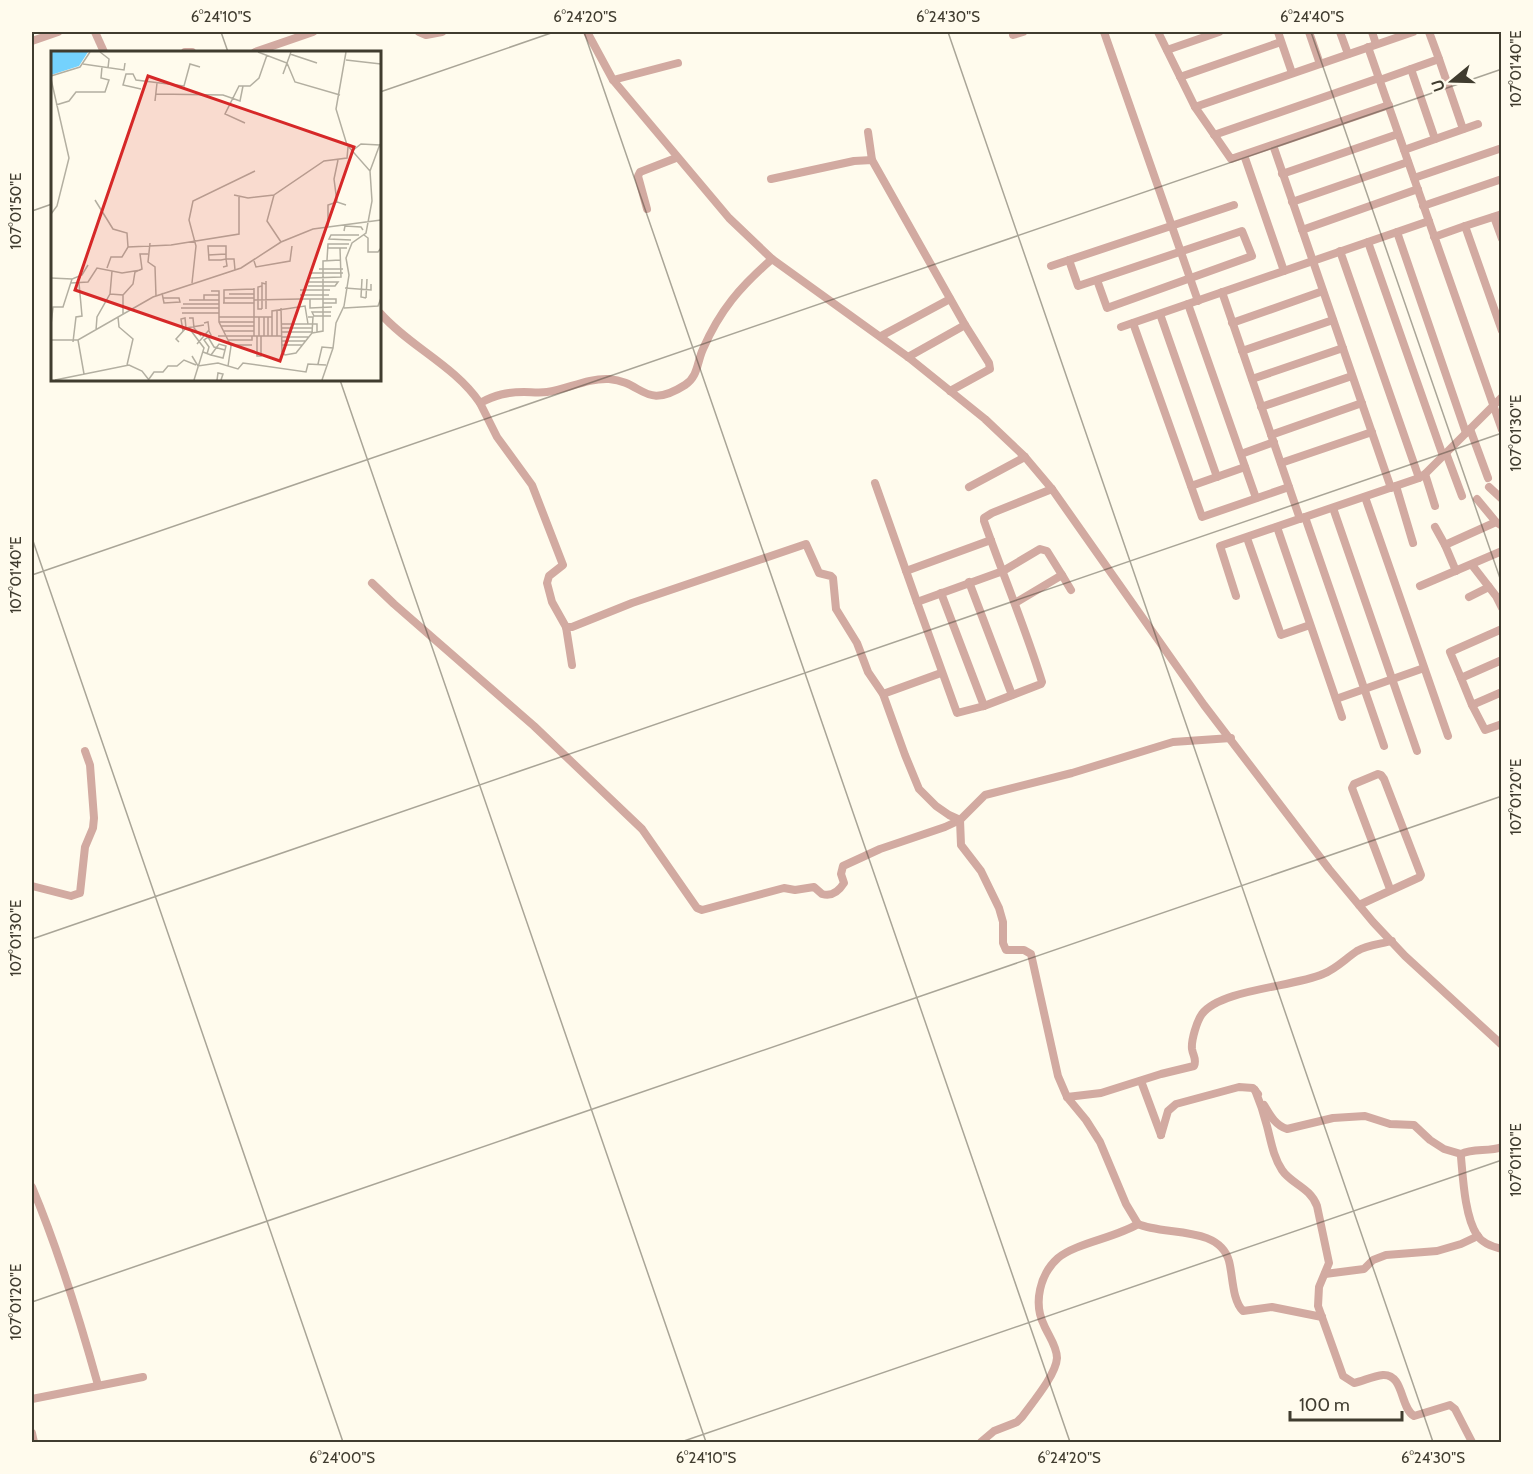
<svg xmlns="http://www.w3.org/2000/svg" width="1533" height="1474" font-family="Cabin,sans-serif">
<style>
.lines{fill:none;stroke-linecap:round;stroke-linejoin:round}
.minor{stroke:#d2aaa1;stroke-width:8}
.ticks{fill:none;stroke:#403c2f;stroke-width:1.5;stroke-opacity:0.45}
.inset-road{fill:none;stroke:#b3afa1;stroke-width:1.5}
.view{fill:#d62828;fill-opacity:0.15;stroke:#d62828;stroke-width:3}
.inset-edge{fill:none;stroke:#403c2f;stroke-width:3}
.neatline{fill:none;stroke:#403c2f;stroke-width:2}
.ticks-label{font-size:15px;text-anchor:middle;fill:#403c2f}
</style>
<rect width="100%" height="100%" fill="#fffbed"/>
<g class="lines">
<g class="minor">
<path d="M95,32L104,52"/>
<path d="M419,32L426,35L442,32"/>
<path d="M587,32L613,80L729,218L772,259L908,357L985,419L1025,457L1052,489L1204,705L1329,869L1373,922L1405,956L1502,1045"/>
<path d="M1104,32L1198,301"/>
<path d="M1158,32L1195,107L1231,159L1389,105"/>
<path d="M1278,32L1292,73"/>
<path d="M1309,32L1320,64"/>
<path d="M1340,32L1348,54"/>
<path d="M1372,32L1376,44"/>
<path d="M1013,35L1023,32"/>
<path d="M32,41L58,32"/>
<path d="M1368,47L1502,430"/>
<path d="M1167,50L1219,32"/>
<path d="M185,52H192"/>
<path d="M255,52L313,32"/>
<path d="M1439,59L1463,129"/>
<path d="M1411,69L1435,139"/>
<path d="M1180,77L1281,42"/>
<path d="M613,80L678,63"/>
<path d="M1380,80L1439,59L1429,32"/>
<path d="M1195,107L1413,32"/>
<path d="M868,132L872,160"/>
<path d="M1214,135L1379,78"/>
<path d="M1273,145L1391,488"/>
<path d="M1404,150L1478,124"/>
<path d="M1244,155L1284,271"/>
<path d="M1282,174L1398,134"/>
<path d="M1414,178L1502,148"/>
<path d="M771,179L854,161L872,160L965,325L989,363L990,369L950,391"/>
<path d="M1292,202L1408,162"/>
<path d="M1423,206L1502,179"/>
<path d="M647,209L638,176L640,172L676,158"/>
<path d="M1494,217L1502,239"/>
<path d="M1465,226L1502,214"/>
<path d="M1302,230L1418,189"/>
<path d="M1397,232L1466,433"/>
<path d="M1434,237L1465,226L1502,331"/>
<path d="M1368,242L1443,456"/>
<path d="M1340,251L1419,478"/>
<path d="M1069,260L1078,286L1242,231L1252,256L1107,308L1097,280"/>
<path d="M1051,266L1234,205"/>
<path d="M1222,292L1300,519"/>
<path d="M1188,304L1256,498"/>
<path d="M380,313C410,347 454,365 480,403C495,395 507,392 524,392C531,392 539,393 547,392C568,389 587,378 609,379C644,382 644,411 685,385C698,377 697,362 703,349C720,310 740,287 772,259"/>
<path d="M1160,314L1217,477"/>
<path d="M1133,323L1202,517L1289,487"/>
<path d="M1232,323L1323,291"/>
<path d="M1121,327L1429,221"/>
<path d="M881,336L950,299"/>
<path d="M1242,351L1333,320"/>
<path d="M908,357L965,325"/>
<path d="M1252,379L1343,348"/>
<path d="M480,403L497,437L532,485L563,565L549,576L547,583L552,602L566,627L572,665"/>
<path d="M1261,407L1352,376"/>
<path d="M1470,429L1488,478"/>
<path d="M1271,435L1362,403"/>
<path d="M1446,453L1462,496"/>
<path d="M1241,454L1274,442"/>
<path d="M1281,463L1372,432"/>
<path d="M1425,474L1435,506"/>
<path d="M875,483L917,602"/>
<path d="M1191,486L1245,467"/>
<path d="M1396,486L1413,543"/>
<path d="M969,487L1025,457"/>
<path d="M1489,487L1502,499"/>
<path d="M1052,489L992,513L984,518V521C1003,575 1025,627 1042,682L1041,684L984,706L957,713L917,602L1003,571L1040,549L1047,551L1062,575"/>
<path d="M1365,497L1448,736"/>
<path d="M1477,499L1496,522"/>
<path d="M1333,508L1417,751"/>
<path d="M1305,517L1384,746"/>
<path d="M1277,527L1342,717"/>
<path d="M1435,527L1445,545"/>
<path d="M1247,538L1281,635L1310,625"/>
<path d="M1472,565L1496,596L1502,608"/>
<path d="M906,571L991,540"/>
<path d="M1456,571L1445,545L1496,522L1502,526"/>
<path d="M969,582L1012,695"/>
<path d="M372,583L394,604L534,726L642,829L697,908L702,910L784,888L795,890L814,887L822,894C832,897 839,891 844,883L841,874L843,866L880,849L945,827L960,820L985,795L1072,773L1173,742L1231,738"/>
<path d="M1420,586L1502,551"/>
<path d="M941,593L984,706"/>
<path d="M1236,596L1220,546L1419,478L1425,474L1502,397"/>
<path d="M1469,597L1489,587"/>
<path d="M1015,603L1062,575L1071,590"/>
<path d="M566,627H572L632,603L806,544L819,573L831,576L833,578L836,609L857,643L868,672L883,694L905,755L919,789L936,806L949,815L960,820"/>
<path d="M1461,678L1450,652L1502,629"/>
<path d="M1502,692L1472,705L1485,730L1502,724"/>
<path d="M883,694L941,673"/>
<path d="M1336,699L1424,668"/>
<path d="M1472,705L1461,678L1502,660"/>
<path d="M960,820L961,845L981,871L999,908L1003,922V943L1006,950H1024L1031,954L1058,1076L1067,1097L1086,1120L1100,1142L1126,1204L1138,1224C1164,1236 1219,1225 1229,1261C1233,1276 1232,1300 1243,1311L1272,1307L1322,1317"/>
<path d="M32,886L71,896L80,893L85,847L93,828L94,818L90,765L85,751"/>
<path d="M1359,905L1420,877L1421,875L1384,779L1381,775L1378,774L1354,784L1352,788L1390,889"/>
<path d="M1141,1081L1161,1135"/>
<path d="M1255,1090C1260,1102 1264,1114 1267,1126C1271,1141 1273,1156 1282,1170C1291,1184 1310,1187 1317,1206L1329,1263L1319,1287L1318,1306L1343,1376L1354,1383C1363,1381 1373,1376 1383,1375C1404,1374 1400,1408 1414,1416L1450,1405L1455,1409L1472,1442"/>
<path d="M1067,1097L1101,1093L1161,1074L1194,1066C1197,1059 1193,1056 1192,1049C1191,1040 1197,1021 1202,1014C1221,989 1294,987 1323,974C1336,969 1345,959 1357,951C1367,945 1381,944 1392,941"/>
<path d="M1264,1105C1270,1115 1275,1125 1287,1129L1333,1118L1365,1116L1390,1124L1414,1125L1430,1140L1444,1149L1461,1154"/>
<path d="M1161,1135L1168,1111L1176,1104L1239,1087L1253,1088L1258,1094"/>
<path d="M1502,1147C1489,1152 1473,1148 1461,1154V1157C1463,1179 1465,1217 1477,1235C1482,1243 1493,1247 1502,1249"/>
<path d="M32,1187C59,1251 79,1317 98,1385"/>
<path d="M1325,1274L1364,1269L1373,1260L1386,1255L1437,1251L1461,1244L1478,1236"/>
<path d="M32,1399L143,1377"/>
<path d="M32,1433L34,1442"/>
<path d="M981,1442L994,1431L1017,1422L1022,1417C1032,1403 1056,1375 1057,1358C1057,1346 1048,1335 1044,1325C1033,1303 1040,1274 1058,1258C1076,1243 1115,1238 1138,1224"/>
</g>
</g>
<path class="ticks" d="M221,32L228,52M584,32L1070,1442M948,32L1433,1442M1311,32L1502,584M380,92L554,32M32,211L52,204M340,380L706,1442M32,538L343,1442M32,575L1502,69M32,939L1502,433M32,1302L1502,796M681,1442L1502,1160"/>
<g transform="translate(51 51)">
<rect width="330" height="330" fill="#fffbed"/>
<path d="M0,1H37L28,15L0,24Z" fill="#74d2fd"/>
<path class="inset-road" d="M49,1L58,8L57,17M207,1L236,12L244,31L289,44M239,3L266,12M295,9L330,13M32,13L73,19L74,12M232,23L240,1M0,25L29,16L39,1M0,28L18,107L6,155L0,163M90,38L72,34L75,23H82L85,29L133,35L139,13L149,16M105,43L172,44L189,50L192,35M104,50L106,32M5,54L18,50L25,41H54L58,29L50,27L51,16M194,72L174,63L188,35H199L208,27L216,4M301,100L310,93L329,94M287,109L283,128L286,151L295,154M319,120L329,93M183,144L197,147L223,144M44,149L62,178L76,182L77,196M277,175V154L286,151M293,180L294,175L310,176L312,179M313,184L317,187V201H327L330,197M300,189L278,188L280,184H308M230,191L216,170L223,144L273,110L296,107L297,96M99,192L97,211L104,216L105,245M277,197H296M157,204L175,203M276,209L277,193H298M203,210L205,216L239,210L241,195M172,216L176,215L175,208V195H157L158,209H170L175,208H183L184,219M56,217L60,206H71L77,196L120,194L188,183V145M268,218H292M258,222H292M0,227L21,228M259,227L290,226L289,197M311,228L310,246L315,247M20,232L37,231L46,217L71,222L90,219M141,232L145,195L138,169L142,150L204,120M257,235H284L287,231H258M203,237V285M294,237L320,239V233M249,239H279M160,240H168V271L180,295L177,315M111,242L113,252L129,251L128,247H112M59,243L61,220M178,243H203M72,244L82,233L84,221L91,218L89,203H97M249,244H278M173,247H203M315,247L316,228M250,248H272M259,248V257L281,256M272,248H285V252H272M138,249H168M153,249V244H168M203,249L249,248M172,252H203M173,252V239L203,238M132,253H168M130,257H168M230,257L231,301L234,304L245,302L261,282L262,266H257M293,257L327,255L330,247M211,258H207V236L211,235M211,258V232L215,233M215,258V230M226,259V285M131,262H168M280,265H263L261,261H280M67,266L68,276L82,288L76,314M168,266H221M208,266V285M213,266V285M217,266V285M138,267H142L143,277L150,285M168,271H203M230,273H266V282M0,274L2,256H12L21,228L31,224L37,214M170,275H203M138,277L153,297L143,329M230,277H262M45,279L46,266L59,243L72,244V263M132,280L130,268L134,267L135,277M172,280H203M230,281H262M261,282L272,280V210L289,209M167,285H231M206,285V305H210V285M221,285V260L254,255L257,273M157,286L163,296L174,299M231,286H258M0,289H27L102,246L190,217L230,191L262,178L330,169M27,289L33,323M177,289H201V285M231,290H254M22,291L25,266L31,265L28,232M128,291L125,288L135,277L153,274M146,293L158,279L157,271L153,272M179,294H201M231,294H251M152,301L160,304L168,293L175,295L172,307L160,304M156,303L158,296L153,289L160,284L158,280M141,305L147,315L167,312L187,318L192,312L255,321L257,313L275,314M267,313L271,296L282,297M98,328L103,321H112L117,315H126L133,309L145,314M4,329L78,314L91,320L98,329M166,329L167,322L172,323L170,329M271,329L282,297L285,272L293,255L298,224L295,207L301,192L315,182L321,150L319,120L296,94L285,58L295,1"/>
<path class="view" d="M97,25L303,96L229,310L24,239Z"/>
<rect width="330" height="330" class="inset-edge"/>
</g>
<rect width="1533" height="1474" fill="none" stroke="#fffbed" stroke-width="66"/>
<g transform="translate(1452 81) rotate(251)" stroke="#fffbed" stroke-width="4.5" paint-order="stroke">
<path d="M0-4.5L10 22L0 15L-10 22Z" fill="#403c2f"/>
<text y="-9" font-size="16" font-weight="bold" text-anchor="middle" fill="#403c2f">U</text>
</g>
<path d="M1290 1411v9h112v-9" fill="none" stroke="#403c2f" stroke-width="3"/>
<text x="1299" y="1411" font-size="18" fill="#403c2f" stroke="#fffbed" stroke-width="4.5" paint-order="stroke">100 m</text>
<rect x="33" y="33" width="1467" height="1408" class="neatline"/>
<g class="ticks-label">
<text x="221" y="22">6°24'10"S</text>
<text x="585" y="22">6°24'20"S</text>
<text x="948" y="22">6°24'30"S</text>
<text x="1312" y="22">6°24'40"S</text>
<text transform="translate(1516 69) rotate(-90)" y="5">107°01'40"E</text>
<text transform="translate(16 211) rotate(-90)" y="5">107°01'50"E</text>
<text transform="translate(1516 433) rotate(-90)" y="5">107°01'30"E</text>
<text transform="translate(16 575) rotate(-90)" y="5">107°01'40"E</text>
<text transform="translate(1516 797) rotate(-90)" y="5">107°01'20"E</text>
<text transform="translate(16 938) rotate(-90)" y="5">107°01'30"E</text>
<text transform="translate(1516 1160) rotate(-90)" y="5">107°01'10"E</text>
<text transform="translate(16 1302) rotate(-90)" y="5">107°01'20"E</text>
<text x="342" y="1463">6°24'00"S</text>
<text x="706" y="1463">6°24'10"S</text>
<text x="1069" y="1463">6°24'20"S</text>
<text x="1433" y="1463">6°24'30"S</text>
</g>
</svg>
